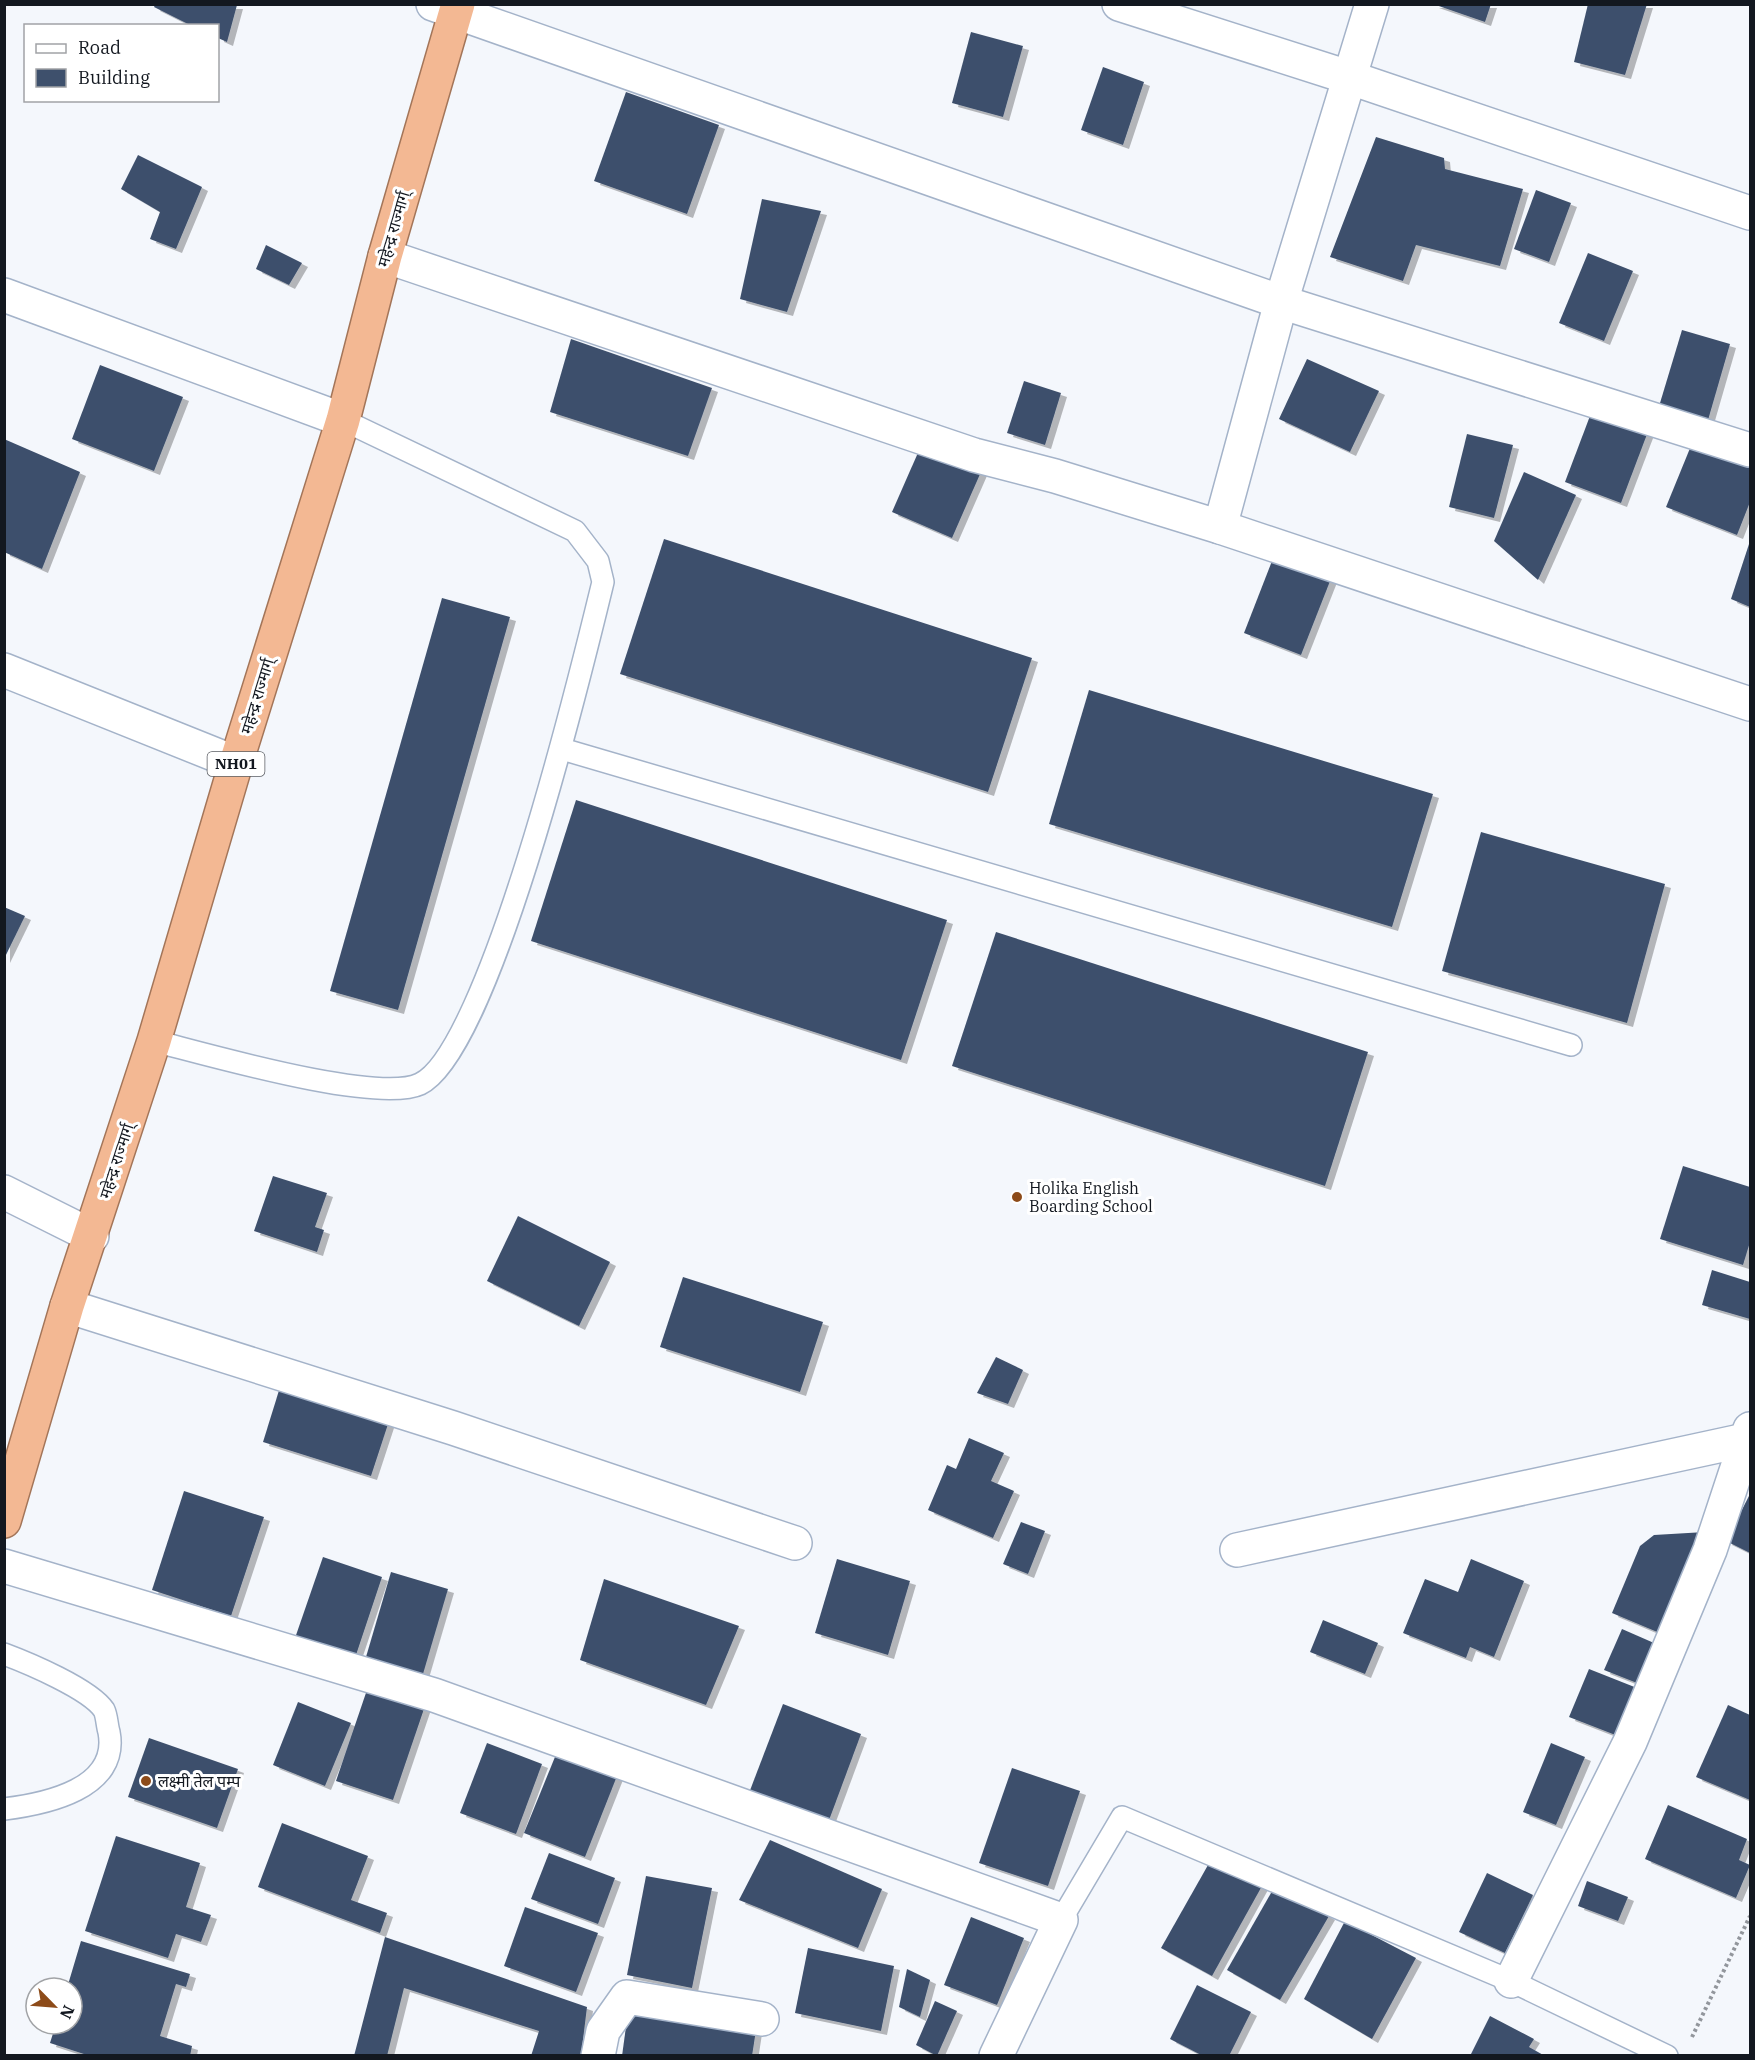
<svg xmlns="http://www.w3.org/2000/svg" width="1755" height="2060" font-family="'IBM Plex Serif','Noto Sans Devanagari',serif">
<style>
.building{fill:#3e506c;filter:url(#shadow)}
.lines{fill:none;stroke-linecap:round;stroke-linejoin:round}
.service-casing{stroke:#a4b3c9;stroke-width:24}
.minor-casing{stroke:#a4b3c9;stroke-width:36}
.trunk-casing{stroke:#a37559;stroke-width:36}
.path{stroke:#92969c;stroke-width:4;stroke-dasharray:3 3;stroke-linecap:butt}
.service{stroke:#fff;stroke-width:21}
.minor{stroke:#fff;stroke-width:33}
.trunk{stroke:#f3b893;stroke-width:33}
.poi-dot{fill:#8d4b19;stroke:#fff;stroke-width:2}
.labels{text-anchor:middle;stroke-width:6;stroke-linejoin:round;paint-order:stroke}
.shield{fill:#fff;stroke:#5a5d63;stroke-width:1.5}
.shield-label{font-size:15px;font-weight:bold;fill:#131820}
.street-label{font-size:16px;fill:#131820;stroke:#fff}
.poi-label{font-size:16px;fill:#131820;stroke:#fff;text-anchor:start}
</style>
<defs>
<filter id="shadow"><feDropShadow dx="6" dy="4" stdDeviation="0" flood-color="#0004"/></filter>
</defs>
<rect width="100%" height="100%" fill="#f4f7fc"/>
<g class="building">
<path d="M1433,4H1491L1485,22Z"/>
<path d="M1588,4H1647L1625,75L1574,62Z"/>
<path d="M155,5H237L227,42L218,38V26H192L154,7Z"/>
<path d="M971,32L1023,46L1003,117L952,103Z"/>
<path d="M1103,67L1144,82L1123,145L1081,130Z"/>
<path d="M626,92L719,125L687,214L594,181Z"/>
<path d="M1376,137L1444,158L1445,169L1523,189L1500,266L1416,245L1403,281L1330,257Z"/>
<path d="M138,155L202,187L176,249L150,239L160,212L121,189Z"/>
<path d="M1536,190L1571,203L1549,262L1514,249Z"/>
<path d="M762,199L821,211L787,312L740,299Z"/>
<path d="M266,245L302,263L289,285L256,269Z"/>
<path d="M1588,253L1633,271L1604,341L1559,323Z"/>
<path d="M1682,330L1730,344L1706,427L1657,413Z"/>
<path d="M571,339L712,388L688,456L550,412Z"/>
<path d="M1307,359L1379,391L1350,452L1279,419Z"/>
<path d="M100,365L183,397L154,471L72,439Z"/>
<path d="M1024,381L1061,393L1045,445L1007,433Z"/>
<path d="M1593,408L1649,429L1621,503L1565,482Z"/>
<path d="M931,423L991,449L952,538L892,512Z"/>
<path d="M1467,434L1513,445L1494,518L1449,507Z"/>
<path d="M1695,436L1750,459V502L1737,535L1666,507Z"/>
<path d="M4,439L80,472L42,569L4,552Z"/>
<path d="M1524,472L1576,495L1538,580L1494,541Z"/>
<path d="M664,539L1032,658L988,792L620,674Z"/>
<path d="M1750,541V607L1731,599Z"/>
<path d="M1277,548L1334,571L1301,655L1244,633Z"/>
<path d="M442,598L510,617L398,1010L330,991Z"/>
<path d="M1089,690L1433,794L1392,927L1049,824Z"/>
<path d="M576,800L947,920L901,1060L531,941Z"/>
<path d="M1481,832L1665,884L1627,1023L1442,971Z"/>
<path d="M4,907L25,916L4,959Z"/>
<path d="M996,932L1368,1052L1325,1186L952,1066Z"/>
<path d="M1683,1166L1750,1187V1242L1743,1265L1660,1239Z"/>
<path d="M273,1176L327,1193L315,1227L324,1230L317,1252L254,1231Z"/>
<path d="M518,1216L610,1262L579,1326L487,1281Z"/>
<path d="M1712,1270L1750,1282V1319L1702,1305Z"/>
<path d="M683,1277L823,1322L800,1392L660,1347Z"/>
<path d="M996,1357L1023,1370L1008,1404L977,1393Z"/>
<path d="M281,1384L390,1418L371,1476L263,1442Z"/>
<path d="M969,1438L1004,1453L991,1481L1014,1491L993,1538L928,1510L947,1465L956,1469Z"/>
<path d="M184,1491L264,1517L231,1616L152,1590Z"/>
<path d="M1750,1494V1553L1726,1541Z"/>
<path d="M1021,1522L1045,1531L1028,1574L1003,1564Z"/>
<path d="M1705,1532L1662,1634L1612,1613L1640,1546L1654,1535Z"/>
<path d="M323,1557L382,1577L354,1661L294,1641Z"/>
<path d="M837,1559L910,1581L888,1655L815,1633Z"/>
<path d="M1471,1559L1524,1581L1494,1657L1470,1647L1466,1658L1403,1633L1425,1579L1458,1592Z"/>
<path d="M391,1572L448,1589L423,1674L366,1657Z"/>
<path d="M604,1579L739,1626L706,1705L580,1660Z"/>
<path d="M1323,1620L1378,1643L1365,1674L1310,1652Z"/>
<path d="M1622,1629L1654,1643L1637,1683L1604,1670Z"/>
<path d="M1589,1669L1637,1688L1618,1736L1569,1717Z"/>
<path d="M369,1684L426,1703L393,1800L336,1781Z"/>
<path d="M298,1702L351,1723L325,1786L273,1765Z"/>
<path d="M783,1704L861,1734L828,1823L749,1793Z"/>
<path d="M1728,1705L1750,1715V1800L1696,1777Z"/>
<path d="M149,1738L238,1769L217,1828L128,1797Z"/>
<path d="M487,1743L542,1764L516,1834L460,1813Z"/>
<path d="M1551,1743L1585,1757L1556,1825L1523,1812Z"/>
<path d="M557,1752L617,1776L585,1857L524,1833Z"/>
<path d="M1012,1768L1080,1791L1048,1886L979,1863Z"/>
<path d="M1668,1805L1747,1839L1739,1860L1750,1865L1736,1898L1645,1859Z"/>
<path d="M282,1823L368,1856L351,1900L387,1913L380,1933L258,1887Z"/>
<path d="M116,1836L200,1863L186,1907L211,1915L201,1942L176,1934L168,1958L85,1931Z"/>
<path d="M770,1840L882,1889L858,1948L739,1900Z"/>
<path d="M549,1853L615,1878L598,1924L531,1899Z"/>
<path d="M1212,1858L1262,1886L1212,1976L1161,1948Z"/>
<path d="M1487,1873L1533,1895L1505,1953L1459,1932Z"/>
<path d="M646,1876L712,1888L692,1988L627,1975Z"/>
<path d="M1587,1881L1628,1897L1618,1921L1578,1906Z"/>
<path d="M1275,1886L1329,1916L1280,2000L1227,1970Z"/>
<path d="M525,1907L598,1933L576,1992L504,1966Z"/>
<path d="M971,1917L1024,1938L997,2005L944,1985Z"/>
<path d="M1345,1921L1416,1958L1372,2039L1304,1999Z"/>
<path d="M385,1937L587,2007L581,2056H531L539,2031L404,1988L387,2056H354Z"/>
<path d="M81,1941L190,1974L186,1987L176,1984L160,2036L192,2046L190,2056H90L50,2043L56,2024H72V1988H67Z"/>
<path d="M808,1948L894,1966L881,2031L795,2013Z"/>
<path d="M907,1969L930,1980L920,2017L899,2007Z"/>
<path d="M1197,1985L1251,2012L1229,2056H1203L1170,2039Z"/>
<path d="M935,2001L957,2011L937,2056L916,2045Z"/>
<path d="M628,2012L756,2030L752,2056H622Z"/>
<path d="M1490,2016L1534,2039L1529,2047L1545,2056H1470Z"/>
</g>
<g class="lines">
<defs>
<g id="service">
<path d="M562,749L1571,1045"/>
<path d="M154,1041C206,1054 377,1104 420,1084C490,1051 582,668 603,582L598,561L575,531L343,420"/>
<path d="M4,1654C28,1663 90,1689 104,1710C107,1716 107,1726 109,1732C120,1789 45,1804 4,1809"/>
<path d="M1061,1920L1122,1817L1511,1981L1667,2056"/>
</g>
<g id="minor">
<path d="M433,4L1281,302L1750,450"/>
<path d="M1119,4L1351,78L1750,213"/>
<path d="M385,256L974,455L1055,476L1220,527L1750,704"/>
<path d="M4,295L343,420"/>
<path d="M1220,527L1281,302L1372,4"/>
<path d="M4,670L236,763"/>
<path d="M4,1192L92,1236"/>
<path d="M67,1306L453,1428L795,1543"/>
<path d="M1237,1550L1750,1439"/>
<path d="M4,1566L434,1695L1061,1920L996,2056"/>
<path d="M1511,1981L1630,1742L1710,1550L1750,1429"/>
<path d="M598,2056L603,2031L627,1997L762,2019"/>
</g>
<path id="trunk" d="M4,1521L67,1306L154,1041L236,763L343,420L385,256L458,4"/>
</defs>
<use href="#service" class="service-casing"/>
<use href="#minor" class="minor-casing"/>
<use href="#trunk" class="trunk-casing"/>
<path class="path" d="M1692,2037L1750,1916"/>
<use href="#service" class="service"/>
<use href="#minor" class="minor"/>
<use href="#trunk" class="trunk"/>
</g>
<g class="poi-dot">
<circle cx="1017" cy="1197" r="6"/>
<circle cx="146" cy="1781" r="6"/>
</g>
<g class="labels">
<rect class="shield" x="207.5" y="752" width="57" height="24" rx="4.5"/>
<g class="shield-label">
<text x="236" y="769">NH01</text>
</g>
<g class="street-label">
<text transform="translate(393 229) rotate(-74)" y="6">महेन्द्र राज्मार्ग्</text>
<text transform="translate(257 696) rotate(-73)" y="6">महेन्द्र राज्मार्ग्</text>
<text transform="translate(116 1161) rotate(-72)" y="6">महेन्द्र राज्मार्ग्</text>
</g>
<g class="poi-label">
<text x="1029" y="1194">Holika English<tspan x="1029" dy="18">Boarding School</tspan></text>
<text x="158" y="1787">लक्ष्मी तेल पम्प</text>
</g>
</g>
<rect width="1755" height="2060" fill="none" stroke="#131820" stroke-width="12"/>
<rect x="24" y="24" width="195" height="78" fill="#ffffff" stroke="#a1a3a6" stroke-width="1.5"/>
<rect x="36" y="44" width="30" height="9" fill="#ffffff" stroke="#a1a3a6" stroke-width="1.5"/>
<text x="78" y="54" font-size="18" fill="#131820">Road</text>
<rect x="36" y="69" width="30" height="18" fill="#3e506c" stroke="#a1a3a6" stroke-width="1.5"/>
<text x="78" y="84" font-size="18" fill="#131820">Building</text>
<g transform="translate(54 2006) rotate(115)"><circle r="28" fill="#ffffff" stroke="#a1a3a6" stroke-width="1.5"/>
<path d="M0-4.5L10 22L0 15L-10 22Z" fill="#8d4b19"/>
<text y="-9" font-size="16" font-weight="bold" text-anchor="middle" fill="#131820">N</text>
</g>
</svg>
